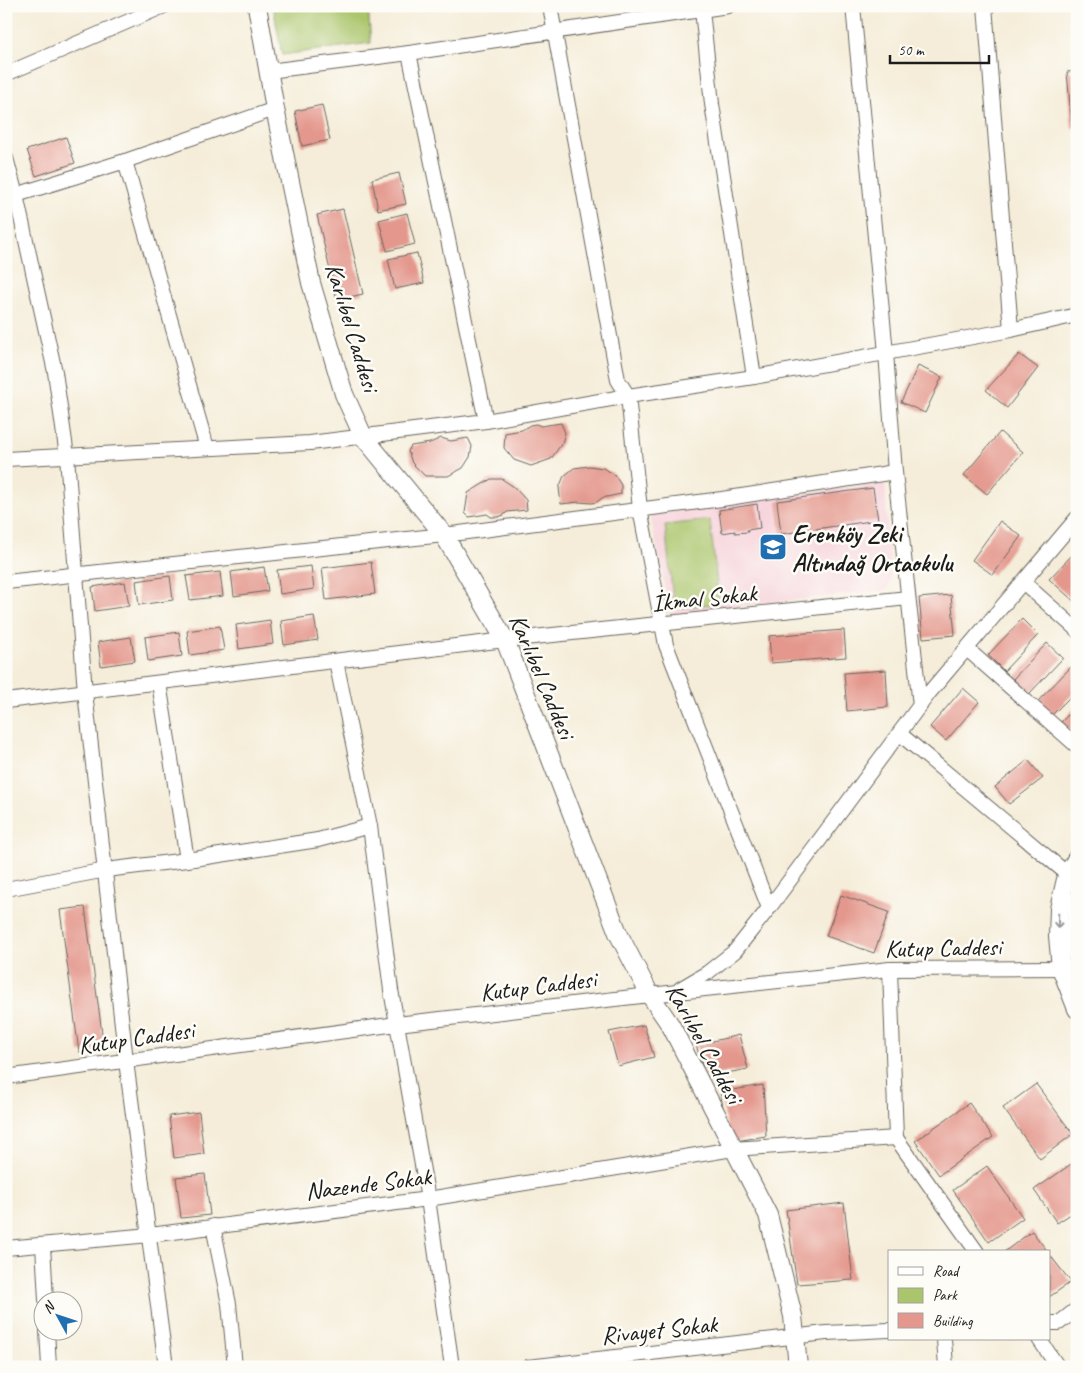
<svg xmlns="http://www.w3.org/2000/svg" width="1083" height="1373" font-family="Caveat,sans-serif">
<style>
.built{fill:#f6cfd8}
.green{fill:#aac56b;stroke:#637044}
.building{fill:#e4988d}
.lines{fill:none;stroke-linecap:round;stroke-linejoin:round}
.minor-casing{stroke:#68655e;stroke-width:16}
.tertiary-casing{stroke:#68655e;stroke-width:20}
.minor{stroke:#fff;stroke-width:14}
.tertiary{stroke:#fff;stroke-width:18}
.oneway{stroke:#999}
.labels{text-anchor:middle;stroke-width:5;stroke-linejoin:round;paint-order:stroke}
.street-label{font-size:25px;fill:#1c1c1c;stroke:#fdfcf7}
.poi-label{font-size:25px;font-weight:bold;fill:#1c1c1c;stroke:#fdfcf7;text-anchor:start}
</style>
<rect width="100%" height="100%" fill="#fdfcf7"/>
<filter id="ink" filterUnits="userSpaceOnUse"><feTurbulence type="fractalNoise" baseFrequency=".02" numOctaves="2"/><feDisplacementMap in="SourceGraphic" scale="10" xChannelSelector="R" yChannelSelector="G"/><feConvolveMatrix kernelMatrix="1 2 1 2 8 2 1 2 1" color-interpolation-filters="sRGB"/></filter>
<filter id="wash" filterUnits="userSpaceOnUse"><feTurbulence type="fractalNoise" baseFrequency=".0096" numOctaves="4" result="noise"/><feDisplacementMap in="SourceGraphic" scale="20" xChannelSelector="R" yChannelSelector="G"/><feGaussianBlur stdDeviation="1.12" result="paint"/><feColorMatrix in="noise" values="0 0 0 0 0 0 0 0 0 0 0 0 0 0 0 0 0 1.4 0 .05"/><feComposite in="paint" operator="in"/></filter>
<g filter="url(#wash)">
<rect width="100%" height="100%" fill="#f5edd9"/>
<path class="built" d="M885,483L891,581L886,590L670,614L650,514Z"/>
<g class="green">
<path d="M273,6H368L371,43L282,55Z"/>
<path d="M710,520L719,603L674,609L665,525Z"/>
</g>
<g id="blocks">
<g class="building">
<path d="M1077,71V127L1072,128L1067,72Z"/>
<path d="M322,105L330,140L302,146L295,111Z"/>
<path d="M66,137L75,163L36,176L27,150Z"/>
<path d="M399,173L406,204L378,210L372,179Z"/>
<path d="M343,209L363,294L337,300L317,215Z"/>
<path d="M407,213L415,244L387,251L379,220Z"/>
<path d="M417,253L424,283L395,289L388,259Z"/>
<path d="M1019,354L1038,368L1007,408L986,390Z"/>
<path d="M918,366L942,377L925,413L901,402Z"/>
<path d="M561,423L565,433L562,443L551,459L531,466L514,460L504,448L505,433L522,430L530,425L536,424L541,426Z"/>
<path d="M1000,432L1023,452L987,494L964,475Z"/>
<path d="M441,438L451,441L468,438L472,446L470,457L463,468L448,476H425L412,463L408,451L411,446L430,443Z"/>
<path d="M589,466L603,468L614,474L621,485V494L602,498L597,502L592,503L579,502L561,504L559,488L564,476L574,468Z"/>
<path d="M491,479H502L514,487L526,500L527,510L507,512L504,515L498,517H491L487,514L469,517L465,513L468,493Z"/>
<path d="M873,488L878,520L781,534L777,501Z"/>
<path d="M757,504L760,528L747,530L748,532L735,533V531L722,533L719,510Z"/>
<path d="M1000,521L1021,536L993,575L972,560Z"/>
<path d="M1077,550V604L1049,579Z"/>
<path d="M371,562L375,594L326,600L322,568Z"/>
<path d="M311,566L314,589L280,594L277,570Z"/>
<path d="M264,567L268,591L234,596L231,572Z"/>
<path d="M220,572L223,596L190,600L186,576Z"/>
<path d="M170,576L173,600L139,605L136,581Z"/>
<path d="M125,582L129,606L95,611L92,587Z"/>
<path d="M951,595L955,635L923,638L919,598Z"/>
<path d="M314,616L318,640L284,645L281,621Z"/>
<path d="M1022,619L1038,635L1004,671L988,655Z"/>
<path d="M270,620L273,644L239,649L236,625Z"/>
<path d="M220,626L224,650L190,655L187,631Z"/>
<path d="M844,630L846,657L771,663L769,636Z"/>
<path d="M179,632L182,656L148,661L145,637Z"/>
<path d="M131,637L135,661L101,666L98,642Z"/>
<path d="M1047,643L1063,658L1029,694L1013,679Z"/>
<path d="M1072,666L1077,671V690L1052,715L1037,702Z"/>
<path d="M886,670L888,707L847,711L844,673Z"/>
<path d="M963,688L979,702L946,741L930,727Z"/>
<path d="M1077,706V736L1061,722Z"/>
<path d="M1028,760L1043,778L1009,804L995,787Z"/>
<path d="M841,895L889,912L874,953L826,936Z"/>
<path d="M85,907L104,1048L79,1052L60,910Z"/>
<path d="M644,1025L654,1057L618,1066L609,1032Z"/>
<path d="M739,1035L748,1069L706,1077L696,1045Z"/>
<path d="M1036,1084L1073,1134L1040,1159L1003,1108Z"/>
<path d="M763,1085L766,1136L730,1142L720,1092Z"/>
<path d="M969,1103L993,1137L939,1175L915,1141Z"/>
<path d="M199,1112L204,1154L174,1158L169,1116Z"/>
<path d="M1077,1160V1210L1057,1223L1034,1190Z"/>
<path d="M987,1166L1023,1218L989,1242L953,1190Z"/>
<path d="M205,1174L210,1215L181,1218L176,1177Z"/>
<path d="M844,1203L853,1280L797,1284L786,1210Z"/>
<path d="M1032,1231L1048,1252H1004Z"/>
<path d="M1049,1254L1071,1282L1049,1297Z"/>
</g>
</g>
</g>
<g filter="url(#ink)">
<use href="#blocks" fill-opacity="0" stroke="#68655e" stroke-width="1"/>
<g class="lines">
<defs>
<g id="minor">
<path d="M550,6L618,380L628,396L640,509L666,645L769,908"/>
<path d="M853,6L886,353L895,472L920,706"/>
<path d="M985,6L1011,330"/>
<path d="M702,10L712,104L754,377"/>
<path d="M409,53L486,421"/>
<path d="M269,71L409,53L728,6"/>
<path d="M6,74L164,6"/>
<path d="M6,158L16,195L55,372L67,456L85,692L126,1061L166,1367"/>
<path d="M125,161L207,448"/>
<path d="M16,195L125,161L275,109"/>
<path d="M6,459L310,443L486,421L628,396L754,377L1011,330L1077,315"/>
<path d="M6,582L444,535L722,499L895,472"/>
<path d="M1023,582L1077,630"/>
<path d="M967,649L1077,746"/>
<path d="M336,661L370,826L391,990L428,1199L452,1367"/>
<path d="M159,683L187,860"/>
<path d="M6,701L505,640L908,598"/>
<path d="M900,734L1077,882"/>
<path d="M6,889L106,870L187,860L318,840L370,826"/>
<path d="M890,969L896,1138L977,1252"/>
<path d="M680,989L707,973L735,951L769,908L929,693L1077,518"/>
<path d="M6,1077L397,1024L650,995L890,969L1077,968"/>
<path d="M213,1226L229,1304L235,1367"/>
<path d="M43,1245L46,1300"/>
<path d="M6,1248L150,1235L428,1199L733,1149L896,1138"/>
<path d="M1049,1323H1059L1077,1309"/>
<path d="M47,1330L49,1367"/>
<path d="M944,1339L946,1367"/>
<path d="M1039,1339L1058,1367"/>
<path d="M528,1367L826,1333L889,1330"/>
</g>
<g id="tertiary">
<path d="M257,6L275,109L311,283L344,394L363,436L444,535L505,640L618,933L650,995L671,1026L768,1215L793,1316L798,1367"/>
<path d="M1077,858L1067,875L1059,909L1058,936L1061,968L1077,1009"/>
<path d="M1077,901L1075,942L1077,953"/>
</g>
</defs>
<use href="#minor" class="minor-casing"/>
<use href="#tertiary" class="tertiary-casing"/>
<use href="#minor" class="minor"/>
<use href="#tertiary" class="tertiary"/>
</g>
<defs><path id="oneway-shaft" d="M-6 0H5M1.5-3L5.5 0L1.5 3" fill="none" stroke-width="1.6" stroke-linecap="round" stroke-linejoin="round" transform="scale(1.25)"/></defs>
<use class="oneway" href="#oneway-shaft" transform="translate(1058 921) rotate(92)"/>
</g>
<defs>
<symbol id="school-square" viewBox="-11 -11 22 22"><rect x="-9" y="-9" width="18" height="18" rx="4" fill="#1f6fb2" stroke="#fdfcf7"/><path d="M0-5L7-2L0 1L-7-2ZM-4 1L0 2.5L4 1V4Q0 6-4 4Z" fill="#fff"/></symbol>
</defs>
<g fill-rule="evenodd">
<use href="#school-square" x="757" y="531" width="32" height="32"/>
</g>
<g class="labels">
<g class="street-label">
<text transform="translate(353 327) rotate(73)" y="9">Karlıbel Caddesi</text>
<text transform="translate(704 597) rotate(-6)" y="9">İkmal Sokak</text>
<text transform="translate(543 676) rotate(67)" y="9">Karlıbel Caddesi</text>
<text transform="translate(943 947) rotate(-1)" y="9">Kutup Caddesi</text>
<text transform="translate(538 985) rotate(-7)" y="9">Kutup Caddesi</text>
<text transform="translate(136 1037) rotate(-8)" y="9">Kutup Caddesi</text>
<text transform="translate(705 1043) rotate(61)" y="9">Karlıbel Caddesi</text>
<text transform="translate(368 1183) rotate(-7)" y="9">Nazende Sokak</text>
<text transform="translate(659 1329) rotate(-6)" y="9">Rivayet Sokak</text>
</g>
<g class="poi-label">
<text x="792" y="542">Erenköy Zeki<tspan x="792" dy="29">Altındağ Ortaokulu</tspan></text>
</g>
</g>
<rect width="1083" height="1373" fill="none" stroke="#fdfcf7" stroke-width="25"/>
<rect x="888" y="1250" width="162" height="90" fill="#fdfcf7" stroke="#a3a29f"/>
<rect x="898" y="1267" width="25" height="8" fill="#ffffff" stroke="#a3a29f"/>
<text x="933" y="1276" font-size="15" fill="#1c1c1c">Road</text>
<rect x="898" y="1288" width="25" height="15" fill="#aac56b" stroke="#a3a29f"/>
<text x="933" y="1300" font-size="15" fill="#1c1c1c">Park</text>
<rect x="898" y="1313" width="25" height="15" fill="#e4988d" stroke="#a3a29f"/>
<text x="933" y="1326" font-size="15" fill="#1c1c1c">Building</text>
<g transform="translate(58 1316) rotate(310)"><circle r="24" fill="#fdfcf7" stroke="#a3a29f"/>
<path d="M0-4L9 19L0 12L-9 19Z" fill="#1f6fb2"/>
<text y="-8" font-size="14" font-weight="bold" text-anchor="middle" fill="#1c1c1c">N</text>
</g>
<path d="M890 55v8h99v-8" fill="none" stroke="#1c1c1c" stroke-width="2.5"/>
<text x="898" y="55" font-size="15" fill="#1c1c1c" stroke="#fdfcf7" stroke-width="4" paint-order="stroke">50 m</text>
</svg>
